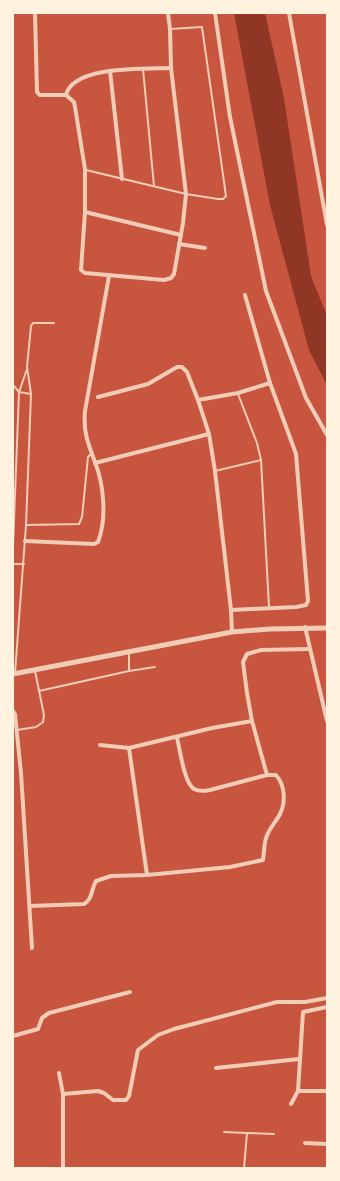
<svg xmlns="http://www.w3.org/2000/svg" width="340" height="1181" font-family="'Source Sans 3',sans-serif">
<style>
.water{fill:#8f3625}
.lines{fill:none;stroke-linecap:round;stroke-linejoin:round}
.service{stroke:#f1ccb7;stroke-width:2}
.minor{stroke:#f1ccb7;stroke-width:4}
.tertiary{stroke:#f1ccb7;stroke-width:5}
</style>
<rect width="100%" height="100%" fill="#c8553d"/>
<path class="water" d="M234,13H265L284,98L311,276L327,316V385L309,350L270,205Z"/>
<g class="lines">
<g class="service">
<path d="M143,69L154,186"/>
<path d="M86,170L186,194L218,199H223L226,196L202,27L170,29"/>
<path d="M13,385L19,392L31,394"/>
<path d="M238,394L257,443L261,460L269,607"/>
<path d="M215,471L261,460"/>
<path d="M26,525L79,524L82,517L88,457L91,454"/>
<path d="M13,546L19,392L27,369"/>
<path d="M13,564H24"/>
<path d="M129,671L155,667"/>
<path d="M15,673L26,525L31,394L27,367L31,326L33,323H54"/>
<path d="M39,691L129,671V652"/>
<path d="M17,730L36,727L43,722L44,715L35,671"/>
<path d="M224,1132L247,1133L244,1168"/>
<path d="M247,1133L274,1134"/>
</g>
<g class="minor">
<path d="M35,13L37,92L40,95H66L74,102L75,107L85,169V212L81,270L85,273L164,280L171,278L174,274L183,223L186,194L171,68L170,29L168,13"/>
<path d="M215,13L230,117L266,291L306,398L327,435"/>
<path d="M289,13L327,225"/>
<path d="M110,71L122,179"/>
<path d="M66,95C73,65 147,69 171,68"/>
<path d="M85,212L181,235"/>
<path d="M179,244L205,248"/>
<path d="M245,295L270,383"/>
<path d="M98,397L148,384L177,367H182L187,372L198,400L209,434L215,471L231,610L232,632"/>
<path d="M198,400L238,393L270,383L296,454L308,601L306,605L296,607L231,610"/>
<path d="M95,463L209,434"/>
<path d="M25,541L94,544L98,542C107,519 104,485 95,462C88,444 83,431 85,411L109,276"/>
<path d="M305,627L327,721"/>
<path d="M13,711L15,714L21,773L32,948"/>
<path d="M177,738C180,749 184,783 194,789C199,792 205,791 210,790L267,775L252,721L247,693L243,662L247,654L261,650L309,649"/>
<path d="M100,745L129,748L212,728L252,721"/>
<path d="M129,748L147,875"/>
<path d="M30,906L84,904C93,899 91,889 96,881L111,876L147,875L230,867L263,860C264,853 264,845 266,838C269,828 276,822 280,814C286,802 285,785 276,775H267"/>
<path d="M13,1036L38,1029L42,1018L49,1013L130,992"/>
<path d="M216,1068L299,1059"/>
<path d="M59,1073L63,1094V1168"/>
<path d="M298,1091H327"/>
<path d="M63,1094L98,1091L104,1093L113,1100H126L129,1096L138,1050L158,1035L174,1029L277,1002H305L327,998"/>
<path d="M291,1104L298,1091L303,1012L327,1007"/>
<path d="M305,1143L327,1144"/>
</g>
<path class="tertiary" d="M13,674L232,632L270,629L327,628"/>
</g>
<rect width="340" height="1181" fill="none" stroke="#fff3e0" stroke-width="28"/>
</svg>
